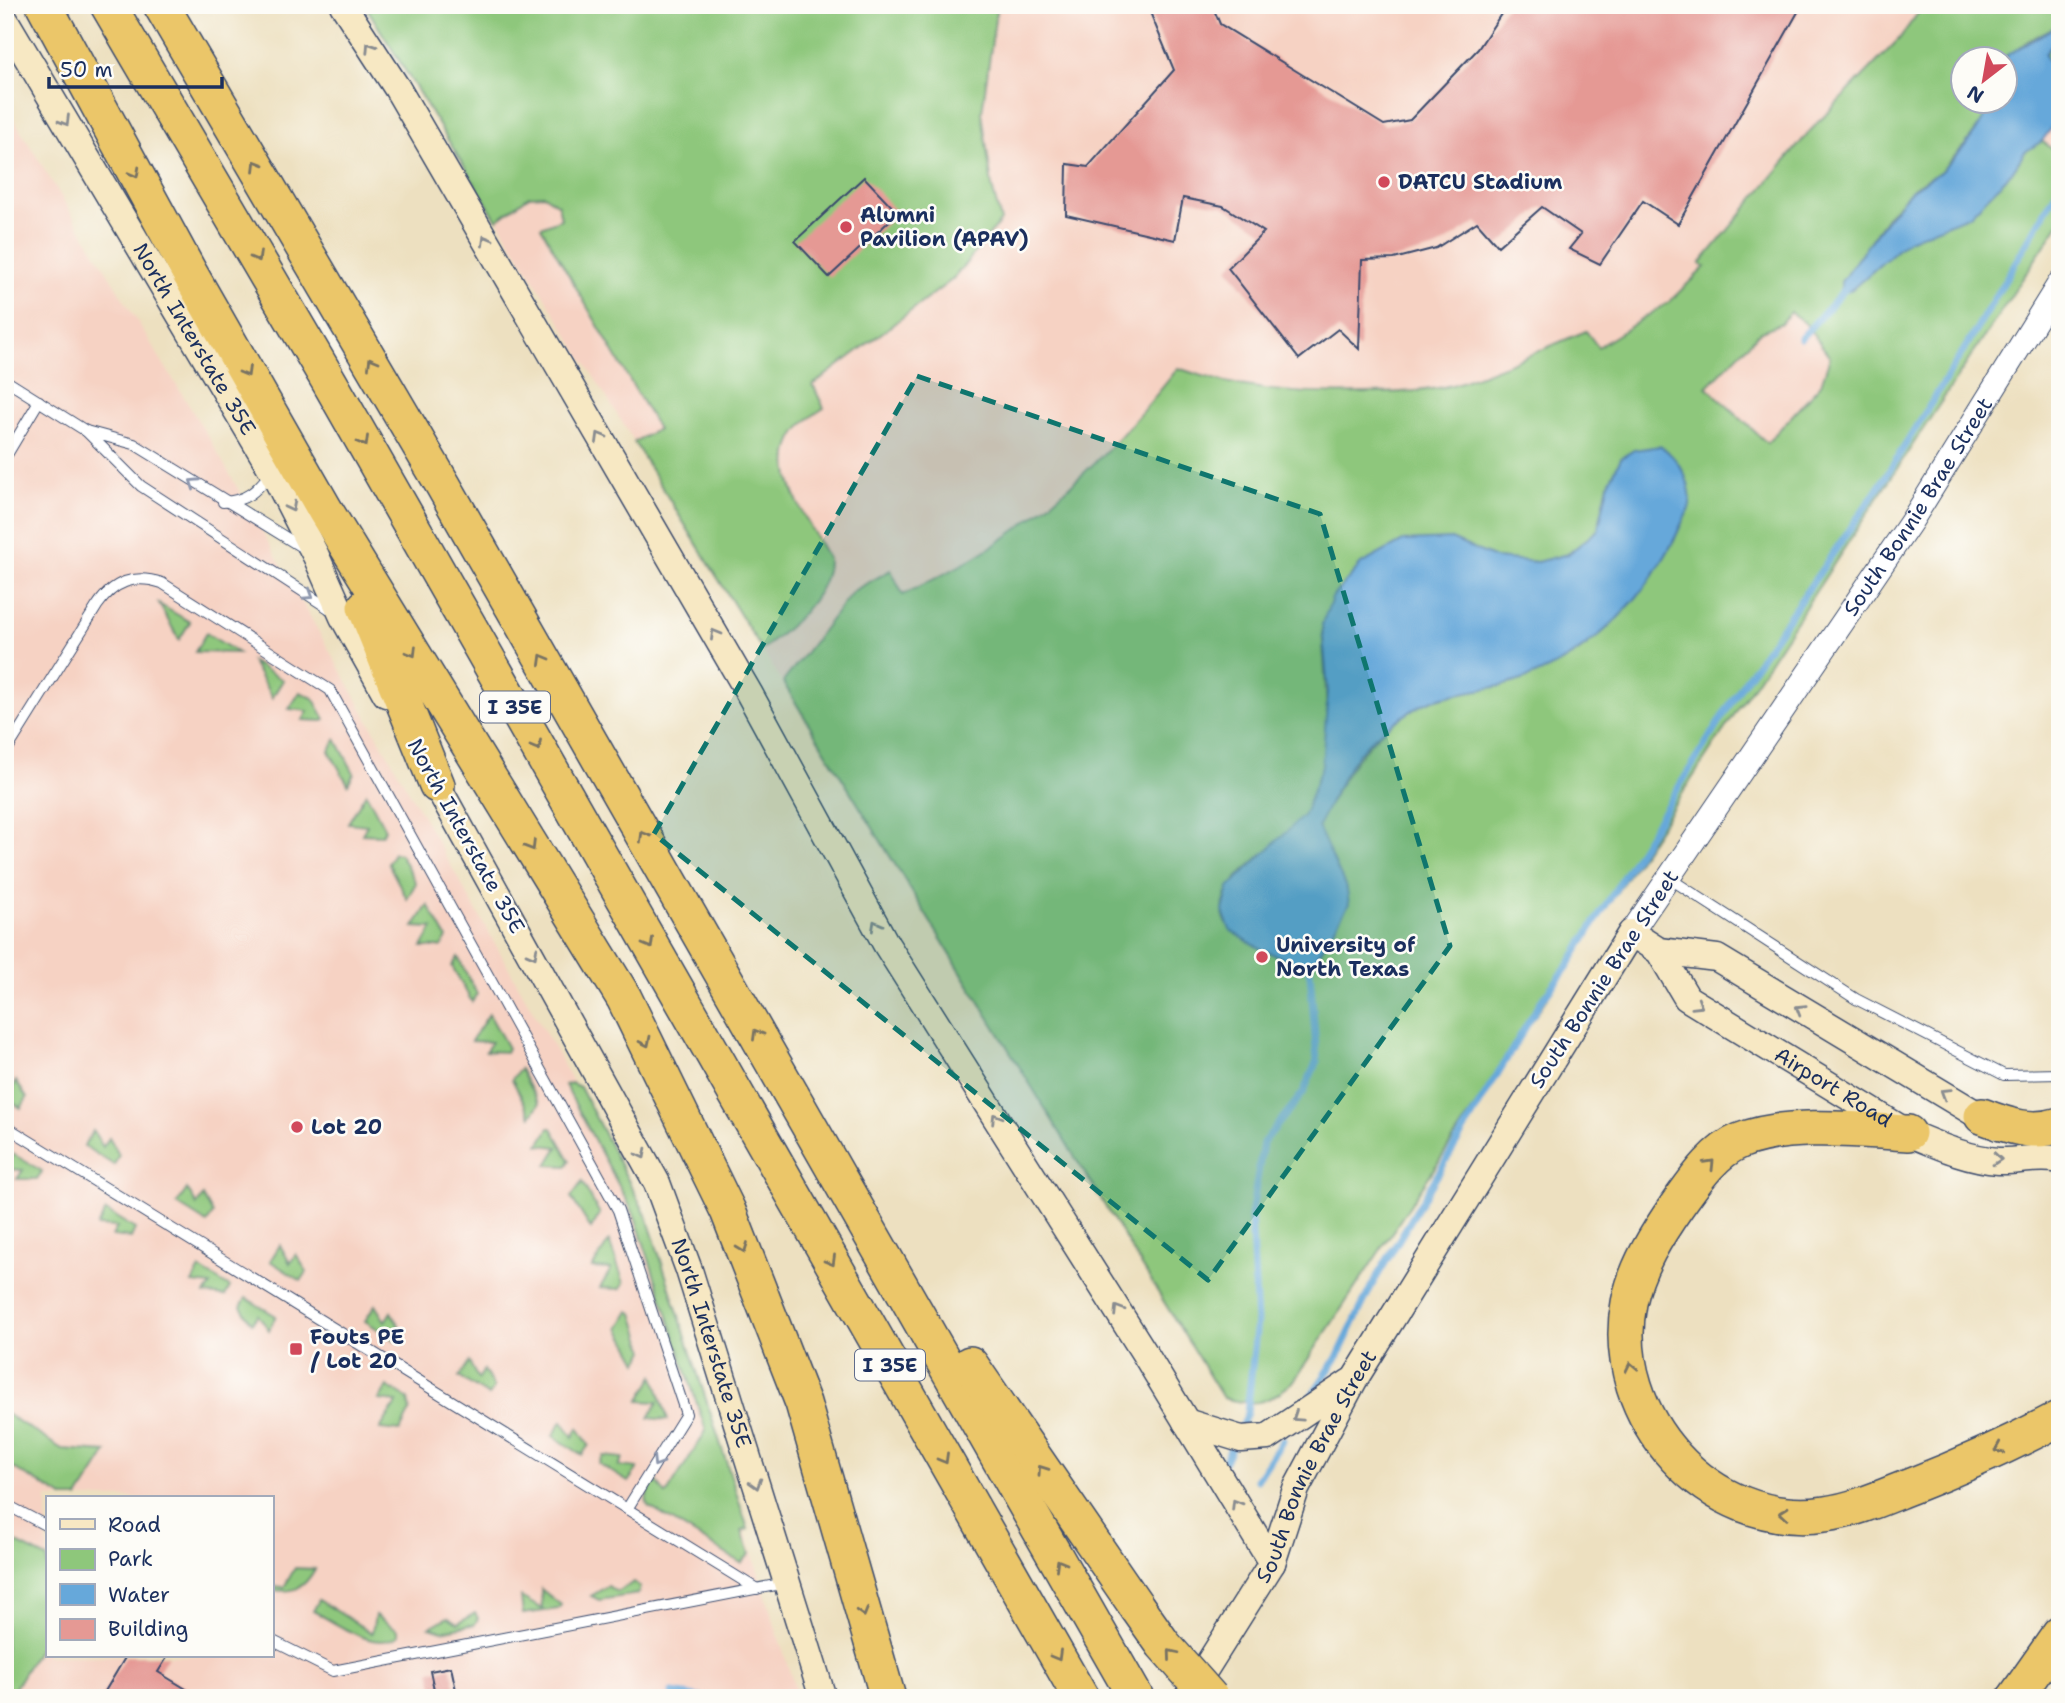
<svg xmlns="http://www.w3.org/2000/svg" width="2065" height="1703" font-family="'Shantell Sans',sans-serif">
<style>
.built{fill:#f6d2c3;fill-rule:evenodd}
.green{fill:#8ec77b;stroke:#547b6c;stroke-width:2;fill-rule:evenodd}
.water{fill:#66a8da;stroke:#406c9c;stroke-width:2}
.lines{fill:none;stroke-linecap:round;stroke-linejoin:round}
.stream{stroke:#66a8da;stroke-width:7}
.building{fill:#e59994}
.service-casing{stroke:#3a4a6d;stroke-width:12}
.tertiary-casing{stroke:#3a4a6d;stroke-width:25}
.secondary-casing{stroke:#3a4a6d;stroke-width:29}
.motorway-casing{stroke:#3a4a6d;stroke-width:38}
.service{stroke:#fff;stroke-width:10}
.tertiary{stroke:#fff;stroke-width:23}
.secondary{stroke:#f7e8c3;stroke-width:26}
.motorway{stroke:#ebc669;stroke-width:35}
.motorway-bridge-casing{stroke:#3a4a6d;stroke-width:38;stroke-linecap:butt}
.motorway-bridge{stroke:#ebc669;stroke-width:35}
.oneway{stroke:#898c90}
.oneway2{stroke:#797363}
.oneway3{stroke:#8d97ae}
.marked{fill:#0f766e;fill-opacity:0.2;stroke:#0f766e;stroke-width:5;stroke-dasharray:14 9;stroke-linejoin:round}
.poi-dot{fill:#d1495b;stroke:#fdfcf7;stroke-width:2.5}
.labels{text-anchor:middle;stroke-width:5;stroke-linejoin:round;paint-order:stroke}
.shield{fill:#fdfcf7;stroke:#5f6c8c;stroke-width:2}
.shield-label{font-size:19px;font-weight:bold;fill:#1b2f5e}
.poi-label{font-size:21px;font-weight:bold;fill:#1b2f5e;stroke:#fdfcf7;text-anchor:start}
.street-label{font-size:21px;fill:#1b2f5e;stroke:#fdfcf7}
</style>
<rect width="100%" height="100%" fill="#fdfcf7"/>
<filter id="ink" filterUnits="userSpaceOnUse"><feTurbulence type="fractalNoise" baseFrequency=".0143" numOctaves="2"/><feDisplacementMap in="SourceGraphic" scale="14" xChannelSelector="R" yChannelSelector="G"/><feConvolveMatrix kernelMatrix="1 2 1 2 8 2 1 2 1" color-interpolation-filters="sRGB"/></filter>
<filter id="wash" filterUnits="userSpaceOnUse"><feTurbulence type="fractalNoise" baseFrequency=".00686" numOctaves="4" result="noise"/><feDisplacementMap in="SourceGraphic" scale="28" xChannelSelector="R" yChannelSelector="G"/><feGaussianBlur stdDeviation="1.57" result="paint"/><feColorMatrix in="noise" values="0 0 0 0 0 0 0 0 0 0 0 0 0 0 0 0 0 1.4 0 .05"/><feComposite in="paint" operator="in"/></filter>
<g filter="url(#wash)">
<rect width="100%" height="100%" fill="#ede0c0"/>
<g class="built">
<path d="M365,5H2060V222L1293,1382L1272,1399L1247,1405L1223,1398ZM1964,60H2006V102H1964Z"/>
<path d="M5,105L212,443L641,1202L798,1698H5ZM47,1498H271V1656H47Z"/>
</g>
<g class="green">
<path d="M365,5H997L982,112L992,187L1001,221L953,279L813,385L824,408C754,449 801,507 828,559C829,596 788,629 762,650L634,442L658,429L541,227L561,219L558,205L544,195L529,196L497,220Z"/>
<path d="M1924,5H2060V24L2029,40L2004,59L1964,60V102H1991L1985,118L1964,146L1940,172L1917,185L1889,214L1841,282L1852,289L1908,240L1970,215L2012,172L2025,152L2042,141L2060,155V222L1293,1382C1267,1404 1256,1407 1223,1398L783,682L853,591L891,570L903,595C927,582 952,571 975,557C1055,509 1120,442 1178,368C1241,391 1300,395 1367,393C1394,393 1426,392 1452,385C1497,371 1542,349 1586,331L1598,347L1669,302L1705,267L1700,264L1810,131L1899,39ZM1790,312L1805,323L1830,357L1821,384L1767,443L1707,387L1761,331L1782,323ZM1608,485L1675,539C1645,587 1612,634 1561,662C1533,678 1505,682 1475,690C1460,694 1443,696 1428,702C1373,724 1342,776 1318,827L1347,890L1263,950C1247,940 1223,932 1223,910C1223,870 1286,846 1305,814C1338,755 1324,687 1322,624L1451,539L1495,558L1537,562L1568,554L1598,530Z"/>
<path d="M2060,34V90L2045,54Z"/>
<path d="M159,604L190,622L179,640Z"/>
<path d="M206,633L238,653L195,652Z"/>
<path d="M252,662L283,680L272,698Z"/>
<path d="M300,692L313,698L325,719L323,721L303,720L308,711L289,709Z"/>
<path d="M336,739L354,773L348,784L329,751Z"/>
<path d="M366,793L385,829L382,835L362,834L367,825L348,823Z"/>
<path d="M394,853L400,854L416,883L407,899L388,863Z"/>
<path d="M428,905L447,938L441,947H422L433,928L414,927Z"/>
<path d="M458,957L477,994L472,1002L452,966Z"/>
<path d="M489,1014L508,1048L506,1052L486,1051L491,1042L471,1041Z"/>
<path d="M520,1069L539,1104L531,1116L512,1079Z"/>
<path d="M5,1080L11,1090L16,1081L27,1098L21,1108L5,1098Z"/>
<path d="M571,1083L580,1087L647,1217L748,1529L742,1531L750,1554L741,1563L648,1506C643,1496 651,1489 656,1480L666,1495L706,1431L634,1214L565,1085Z"/>
<path d="M549,1128H552L570,1160L567,1166L547,1165L558,1147L539,1145Z"/>
<path d="M93,1131L103,1147L109,1138L119,1155L114,1165L84,1146Z"/>
<path d="M13,1154L42,1171L37,1179H17L23,1170L5,1169Z"/>
<path d="M582,1182L600,1214L591,1229L571,1197Z"/>
<path d="M187,1189L197,1205L203,1196L213,1214L207,1223L177,1204Z"/>
<path d="M106,1211L135,1229L131,1238L112,1236L117,1227L97,1226Z"/>
<path d="M609,1241L624,1283L620,1289L600,1288L611,1269L592,1268Z"/>
<path d="M280,1245L290,1263L296,1254L307,1272L301,1281L270,1261Z"/>
<path d="M200,1269L230,1287L225,1296L205,1294L211,1285L192,1283Z"/>
<path d="M246,1298L276,1316L269,1330L258,1315L252,1323L241,1307Z"/>
<path d="M375,1305L385,1321L391,1312L401,1329L395,1340L365,1321Z"/>
<path d="M629,1311L633,1313L645,1351L638,1362L619,1328Z"/>
<path d="M469,1362L478,1379L484,1370L494,1388L489,1396L459,1377Z"/>
<path d="M654,1376L668,1420L649,1418L658,1402L639,1401Z"/>
<path d="M387,1386L408,1399L410,1411L400,1431L380,1429L397,1402L379,1400Z"/>
<path d="M5,1413L62,1449L107,1452L78,1498H65L5,1463Z"/>
<path d="M562,1421L573,1437L578,1428L589,1445L582,1455L553,1436Z"/>
<path d="M603,1456L623,1458L619,1466L638,1468L628,1482L599,1464Z"/>
<path d="M5,1537L47,1558V1634L9,1698H5Z"/>
<path d="M295,1568L315,1569C304,1589 294,1593 271,1590V1586L284,1587Z"/>
<path d="M634,1582L640,1587L638,1594L599,1600L591,1596L608,1586L617,1592Z"/>
<path d="M541,1589L561,1605L558,1609L523,1614L521,1597L542,1609Z"/>
<path d="M319,1600L372,1633L375,1615L398,1630V1636C375,1653 335,1622 313,1611Z"/>
<path d="M475,1613L478,1618L475,1624L442,1631L430,1627L448,1617L458,1623Z"/>
</g>
<g class="water">
<path d="M2060,24V34L2045,54L2060,90V116L2042,141L2025,152L2012,172L1970,215L1908,240L1852,289L1841,293V282C1863,251 1884,220 1910,192C1919,183 1931,179 1941,171C1961,153 1982,127 1991,102H2006L2004,59L2007,55Z"/>
<path d="M1660,446C1677,456 1693,482 1690,504C1690,510 1684,518 1682,523C1652,592 1594,655 1522,680C1492,691 1458,690 1428,702C1413,708 1397,721 1383,730C1352,752 1333,794 1318,827L1347,890L1349,904L1310,969L1263,950L1230,930L1223,911L1229,887L1304,815L1322,765L1328,692L1322,624L1333,596L1361,564L1403,541L1451,539L1495,558L1537,562L1568,554L1598,530L1608,485L1621,458L1634,450Z"/>
</g>
<g class="lines">
<g class="stream">
<path d="M1801,338L1846,288"/>
<path d="M1312,1395L1338,1356L1372,1285L1541,1001L1568,966L1742,685L1883,481L1970,340L2060,186"/>
<path d="M1239,1432L1247,1413L1257,1321L1251,1216L1263,1143L1303,1093L1317,1061L1309,960"/>
<path d="M1225,1461L1233,1443"/>
<path d="M1257,1480L1283,1440"/>
<path d="M672,1693L702,1698"/>
</g>
</g>
<g id="blocks">
<g class="building">
<path d="M1147,5H1212L1220,24L1384,125L1410,120L1478,49L1507,5H1802L1678,224L1643,201L1600,264L1569,249L1581,234L1542,207L1498,246L1477,222L1436,248L1394,259L1362,260L1359,349L1338,329L1299,359L1228,268L1264,232L1223,206L1183,198L1175,240L1066,215L1067,164L1088,167L1174,70Z"/>
<path d="M864,177L898,213L829,277L795,241Z"/>
<path d="M126,1656H168L158,1672L201,1698H101Z"/>
<path d="M451,1667L456,1690L435,1694L430,1671Z"/>
</g>
</g>
</g>
<g filter="url(#ink)">
<use href="#blocks" fill-opacity="0" stroke="#3a4a6d" stroke-width="2"/>
<g class="lines">
<defs>
<g id="service">
<path d="M5,380L86,431"/>
<path d="M5,458L39,401"/>
<path d="M223,502C247,501 256,491 270,474"/>
<path d="M303,548L134,444L86,431L141,486L333,611"/>
<path d="M5,753L97,606C114,581 134,574 162,583L330,690L618,1210L686,1414L627,1509"/>
<path d="M1669,878L1856,999L2004,1075L2060,1074"/>
<path d="M5,1126L757,1589"/>
<path d="M5,1504L47,1526"/>
<path d="M271,1640L333,1671L786,1583"/>
</g>
<g id="tertiary">
<path id="s1" d="M1631,933L1911,522L2060,282"/>
</g>
<g id="secondary">
<path d="M343,5L397,88L749,693L886,944L1145,1354L1272,1563"/>
<path id="s2" d="M5,20L272,470L316,556L343,617L386,694"/>
<path id="s3" d="M429,771L657,1183L689,1270L823,1698"/>
<path d="M1659,951L1717,958L1998,1127"/>
<path d="M1186,1422L1241,1439L1268,1437L1350,1382"/>
<path id="s4" d="M1187,1698L1272,1563L1296,1489L1354,1380L1631,933L1659,951L1687,998L1908,1133C1937,1145 1967,1159 1999,1161C2020,1162 2038,1155 2060,1160"/>
</g>
<g id="motorway">
<path d="M44,5L189,272L325,510L624,998L728,1211L803,1403L888,1698"/>
<path d="M108,5L330,383L1081,1698"/>
<path d="M161,5L443,485L1136,1698"/>
<path d="M365,607L437,785"/>
<path d="M1982,1116C2008,1126 2032,1134 2060,1125"/>
<path d="M1908,1133C1860,1130 1786,1122 1740,1141C1713,1152 1694,1182 1678,1204C1657,1234 1636,1267 1629,1303C1607,1416 1710,1531 1825,1514C1855,1510 1883,1497 1911,1486C1962,1466 2011,1444 2060,1418"/>
<path d="M970,1364L1137,1607"/>
<path d="M2015,1698L2060,1634"/>
</g>
</defs>
<use href="#service" class="service-casing"/>
<use href="#tertiary" class="tertiary-casing"/>
<use href="#secondary" class="secondary-casing"/>
<use href="#motorway" class="motorway-casing"/>
<use href="#service" class="service"/>
<use href="#tertiary" class="tertiary"/>
<use href="#secondary" class="secondary"/>
<use href="#motorway" class="motorway"/>
<defs>
<path id="motorway-bridge" d="M1137,1607L1163,1644L1211,1698"/>
</defs>
<use href="#motorway-bridge" class="motorway-bridge-casing"/>
<use href="#motorway-bridge" class="motorway-bridge"/>
</g>
<defs><path id="oneway-chevron" d="M-2-3.5L2.5 0L-2 3.5" fill="none" stroke-width="1.6" stroke-linecap="round" stroke-linejoin="round" transform="scale(1.75)"/></defs>
<g class="oneway">
<use href="#oneway-chevron" transform="translate(370 47) rotate(-123)"/>
<use href="#oneway-chevron" transform="translate(65 121) rotate(59)"/>
<use href="#oneway-chevron" transform="translate(486 240) rotate(-120)"/>
<use href="#oneway-chevron" transform="translate(600 437) rotate(-120)"/>
<use href="#oneway-chevron" transform="translate(291 507) rotate(63)"/>
<use href="#oneway-chevron" transform="translate(715 634) rotate(-120)"/>
<use href="#oneway-chevron" transform="translate(876 925) rotate(-119)"/>
<use href="#oneway-chevron" transform="translate(533 954) rotate(61)"/>
<use href="#oneway-chevron" transform="translate(1698 1005) rotate(31)"/>
<use href="#oneway-chevron" transform="translate(1800 1009) rotate(-149)"/>
<use href="#oneway-chevron" transform="translate(1945 1093) rotate(-148)"/>
<use href="#oneway-chevron" transform="translate(996 1118) rotate(-122)"/>
<use href="#oneway-chevron" transform="translate(642 1154) rotate(63)"/>
<use href="#oneway-chevron" transform="translate(1997 1159) rotate(5)"/>
<use href="#oneway-chevron" transform="translate(1118 1310) rotate(-122)"/>
<use href="#oneway-chevron" transform="translate(1297 1417) rotate(146)"/>
<use href="#oneway-chevron" transform="translate(756 1484) rotate(73)"/>
<use href="#oneway-chevron" transform="translate(1236 1504) rotate(-121)"/>
</g>
<g class="oneway2">
<use href="#oneway-chevron" transform="translate(257 165) rotate(-121)"/>
<use href="#oneway-chevron" transform="translate(135 173) rotate(62)"/>
<use href="#oneway-chevron" transform="translate(257 257) rotate(60)"/>
<use href="#oneway-chevron" transform="translate(372 362) rotate(-120)"/>
<use href="#oneway-chevron" transform="translate(246 372) rotate(60)"/>
<use href="#oneway-chevron" transform="translate(364 442) rotate(60)"/>
<use href="#oneway-chevron" transform="translate(412 652) rotate(59)"/>
<use href="#oneway-chevron" transform="translate(543 659) rotate(-120)"/>
<use href="#oneway-chevron" transform="translate(537 746) rotate(60)"/>
<use href="#oneway-chevron" transform="translate(644 836) rotate(-120)"/>
<use href="#oneway-chevron" transform="translate(531 846) rotate(59)"/>
<use href="#oneway-chevron" transform="translate(649 944) rotate(60)"/>
<use href="#oneway-chevron" transform="translate(757 1034) rotate(-120)"/>
<use href="#oneway-chevron" transform="translate(646 1042) rotate(64)"/>
<use href="#oneway-chevron" transform="translate(1710 1164) rotate(-46)"/>
<use href="#oneway-chevron" transform="translate(743 1248) rotate(69)"/>
<use href="#oneway-chevron" transform="translate(831 1261) rotate(60)"/>
<use href="#oneway-chevron" transform="translate(1631 1367) rotate(-102)"/>
<use href="#oneway-chevron" transform="translate(1999 1449) rotate(156)"/>
<use href="#oneway-chevron" transform="translate(944 1459) rotate(60)"/>
<use href="#oneway-chevron" transform="translate(1042 1470) rotate(-125)"/>
<use href="#oneway-chevron" transform="translate(1784 1513) rotate(-175)"/>
<use href="#oneway-chevron" transform="translate(1060 1564) rotate(-120)"/>
<use href="#oneway-chevron" transform="translate(863 1612) rotate(74)"/>
<use href="#oneway-chevron" transform="translate(1172 1654) rotate(-130)"/>
<use href="#oneway-chevron" transform="translate(1057 1656) rotate(60)"/>
</g>
<g class="oneway3">
<use href="#oneway-chevron" transform="translate(194 483) rotate(-147)"/>
<use href="#oneway-chevron" transform="translate(309 595) rotate(33)"/>
<use href="#oneway-chevron" transform="translate(657 1462) rotate(122)"/>
</g>
</g>
<path class="marked" d="M917,376L1320,514L1450,946L1208,1280L654,834Z"/>
<g class="poi-dot">
<circle cx="1384" cy="182" r="7"/>
<circle cx="846" cy="227" r="7"/>
<circle cx="1262" cy="957" r="7"/>
<circle cx="297" cy="1127" r="7"/>
<rect x="289" y="1342" width="14" height="14" rx="3.5"/>
</g>
<g class="labels">
<g class="shield">
<rect x="480" y="691.5" width="70" height="31" rx="5"/>
<rect x="855" y="1349.5" width="70" height="31" rx="5"/>
</g>
<g class="shield-label">
<text x="515" y="714">I 35E</text>
<text x="890" y="1372">I 35E</text>
</g>
<g class="poi-label">
<text x="1398" y="189">DATCU Stadium</text>
<text x="860" y="222">Alumni<tspan x="860" dy="24">Pavilion (APAV)</tspan></text>
<text x="1276" y="952">University of<tspan x="1276" dy="24">North Texas</tspan></text>
<text x="311" y="1134">Lot 20</text>
<text x="310" y="1344">Fouts PE<tspan x="310" dy="24">/ Lot 20</tspan></text>
</g>
<g class="street-label">
<text dy="7" stroke="none"><textPath href="#s2" startOffset="371">North Interstate 35E</textPath></text>
<text dy="7" stroke="none"><textPath href="#s1" startOffset="514">South Bonnie Brae Street</textPath></text>
<text transform="translate(466 836) rotate(61)" y="7">North Interstate 35E</text>
<text transform="translate(1604 979) rotate(-57)" y="7">South Bonnie Brae Street</text>
<text dy="7" stroke="none"><textPath href="#s4" startOffset="1146">Airport Road</textPath></text>
<text dy="7" stroke="none"><textPath href="#s3" startOffset="640">North Interstate 35E</textPath></text>
<text dy="7" stroke="none"><textPath href="#s4" startOffset="266">South Bonnie Brae Street</textPath></text>
</g>
</g>
<rect width="2065" height="1703" fill="none" stroke="#fdfcf7" stroke-width="28"/>
<rect x="46" y="1496" width="228" height="161" fill="#fdfcf7" stroke="#a3aaba" stroke-width="2"/>
<rect x="60" y="1519" width="35" height="10" fill="#f7e8c3" stroke="#a3aaba" stroke-width="2"/>
<text x="108" y="1532" font-size="21" fill="#1b2f5e">Road</text>
<rect x="60" y="1549" width="35" height="21" fill="#8ec77b" stroke="#a3aaba" stroke-width="2"/>
<text x="108" y="1566" font-size="21" fill="#1b2f5e">Park</text>
<rect x="60" y="1584" width="35" height="21" fill="#66a8da" stroke="#a3aaba" stroke-width="2"/>
<text x="108" y="1602" font-size="21" fill="#1b2f5e">Water</text>
<rect x="60" y="1619" width="35" height="21" fill="#e59994" stroke="#a3aaba" stroke-width="2"/>
<text x="108" y="1636" font-size="21" fill="#1b2f5e">Building</text>
<g transform="translate(1984 80) rotate(211)"><circle r="33" fill="#fdfcf7" stroke="#a3aaba" stroke-width="2"/>
<path d="M0-5L12 26L0 18L-12 26Z" fill="#d1495b"/>
<text y="-10" font-size="19" font-weight="bold" text-anchor="middle" fill="#1b2f5e">N</text>
</g>
<path d="M49 77v10h173v-10" fill="none" stroke="#1b2f5e" stroke-width="3.5"/>
<text x="60" y="77" font-size="21" fill="#1b2f5e" stroke="#fdfcf7" stroke-width="5" paint-order="stroke">50 m</text>
</svg>
